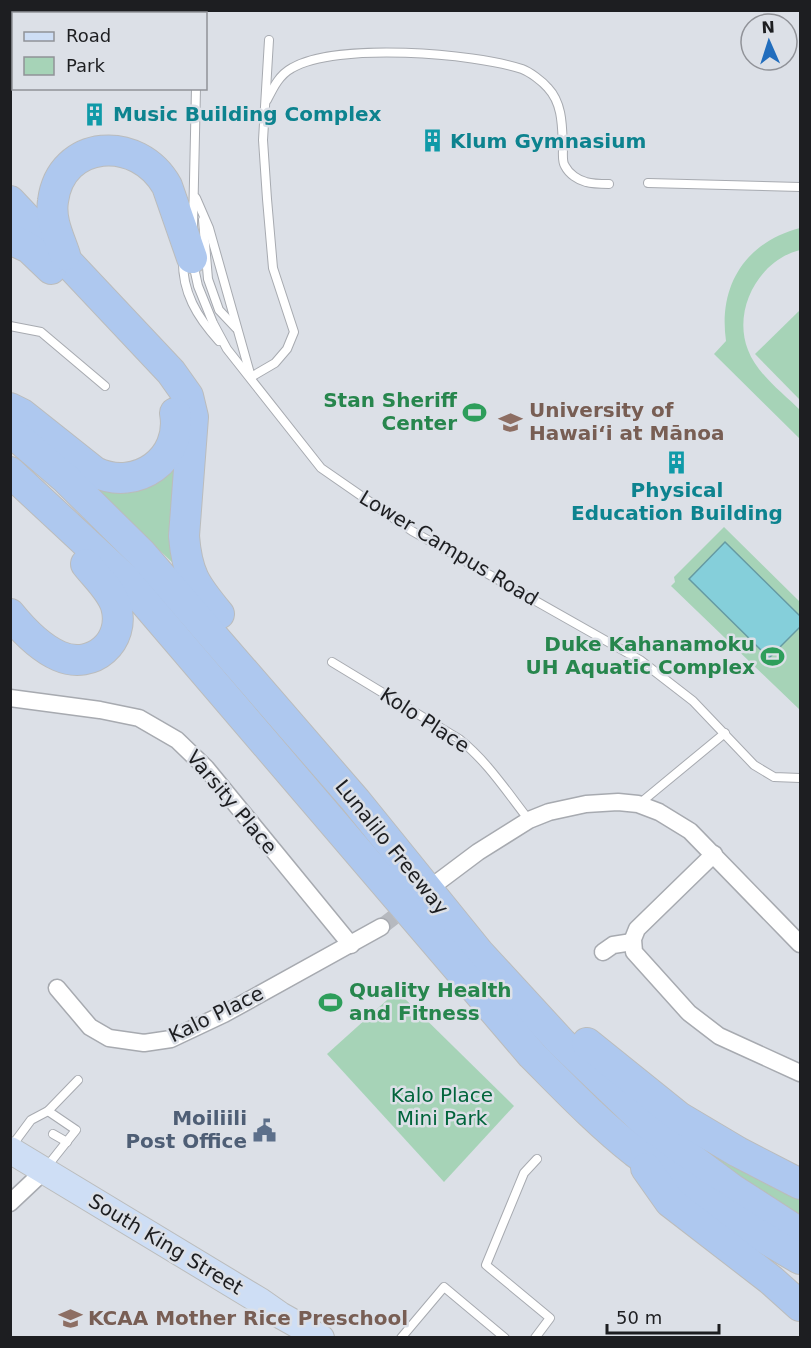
<svg xmlns="http://www.w3.org/2000/svg" width="811" height="1348" font-family="'DejaVu Sans',sans-serif">
<style>
.green{fill:#a6d3b7}
.water{fill:#85cfda;stroke:#669aa2;stroke-width:1.5}
.lines{fill:none;stroke-linecap:round;stroke-linejoin:round}
.minor-tunnel{stroke:#b6b9bf;stroke-width:16;stroke-dasharray:16 8;stroke-linecap:butt}
.service-casing{stroke:#a7aab0;stroke-width:10}
.minor-casing{stroke:#a7aab0;stroke-width:19}
.primary-casing{stroke:#bbbcbc;stroke-width:28}
.motorway-casing{stroke:#bbbcbc;stroke-width:32}
.service{stroke:#fff;stroke-width:8}
.minor{stroke:#fff;stroke-width:16}
.primary{stroke:#cedef5;stroke-width:26}
.motorway{stroke:#aec8ef;stroke-width:30}
.labels{text-anchor:middle;stroke-width:5;stroke-linejoin:round;paint-order:stroke}
.culture-label{font-size:20px;font-weight:bold;fill:#0d838f;stroke:#dce0e7;text-anchor:start}
.leisure-label{font-size:20px;font-weight:bold;fill:#27864d;stroke:#dce0e7;text-anchor:end}
.education-label{font-size:20px;font-weight:bold;fill:#785e54;stroke:#dce0e7;text-anchor:start}
.street-label{font-size:20px;fill:#1d1e21;stroke:#dce0e7}
.park-label{font-size:20px;fill:#01643b;stroke:#dce0e7}
.service-label{font-size:20px;font-weight:bold;fill:#4e5e75;stroke:#dce0e7;text-anchor:end}
</style>
<rect width="100%" height="100%" fill="#dce0e7"/>
<g class="green">
<path d="M10,213L178,391L177,567L70,464L140,482L176,395L93,305L11,233Z"/>
<path d="M800,228V250C759,260 732,310 748,350C757,374 783,393 800,410V439L714,354L726,341C718,285 746,242 800,228Z"/>
<path d="M800,310V400L755,354Z"/>
<path d="M724,527L800,602V710L671,586L675,582L674,577Z"/>
<path d="M397,991L514,1106L444,1182L327,1054Z"/>
<path d="M705,1150L800,1195V1219L744,1184Z"/>
</g>
<path class="water" d="M725,542L800,616V627L769,658L689,579Z"/>
<g class="lines">
<path class="minor-tunnel" d="M381,927L411,904"/>
<defs>
<g id="service">
<path d="M196,10V14"/>
<path d="M267,100C273,88 279,75 292,68C336,42 474,53 522,69C530,72 542,81 548,88C563,104 562,127 563,148C563,154 562,162 565,166C569,174 578,180 586,182C593,184 602,184 609,184"/>
<path d="M648,183L800,187"/>
<path d="M196,198L209,228L251,377L275,363L287,349L294,332L273,268L267,199L263,140L269,40"/>
<path d="M203,220L208,279L219,310L236,328"/>
<path d="M193,226L196,88"/>
<path d="M183,259C182,292 197,317 219,341"/>
<path d="M193,263L198,286L213,323L227,349L321,468L412,531L640,660L693,701L754,765L774,777L800,778"/>
<path d="M10,326L41,332L105,386"/>
<path d="M332,662L459,739C487,761 507,792 529,820"/>
<path d="M639,804L725,733"/>
<path d="M53,1134L67,1142"/>
<path d="M11,1147L31,1120L48,1111L78,1080"/>
<path d="M45,1169L76,1130L48,1111"/>
<path d="M401,1338L444,1287L505,1338"/>
<path d="M535,1338L550,1318L486,1265L524,1173L537,1159"/>
</g>
<g id="minor">
<path d="M10,698L100,710L139,718L177,740L206,768L351,945"/>
<path d="M714,854L637,929L633,939L634,952L689,1013L719,1036L800,1073"/>
<path d="M438,882L478,852L529,820L549,812L586,804L618,802L638,804L659,812L690,831L800,944"/>
<path d="M603,952L613,945L632,942"/>
<path d="M57,988L90,1027L109,1038L144,1043L171,1039L224,1014L381,927"/>
<path d="M10,1203L44,1171"/>
</g>
<path id="primary" d="M10,1150L260,1301L280,1315L321,1338"/>
<g id="motorway">
<path d="M10,201L171,372L188,396L193,417L184,536C187,574 195,585 219,614"/>
<path d="M10,239L29,248L51,269"/>
<path d="M65,255C59,237 50,220 53,201C61,139 138,134 167,186L192,258"/>
<path d="M10,408L22,414L95,472C137,492 183,459 175,413"/>
<path d="M10,431L65,478L142,554L356,801L479,953L561,1042L653,1130L732,1189L800,1233"/>
<path d="M10,472L124,578L532,1055C565,1088 598,1123 635,1152C688,1191 743,1226 800,1259"/>
<path d="M10,614C23,630 41,648 59,656C93,671 126,641 116,606C111,590 96,577 86,564"/>
<path d="M587,1043L679,1117L738,1152L800,1184"/>
<path d="M646,1168L670,1202L771,1280L800,1306"/>
</g>
</defs>
<use href="#service" class="service-casing"/>
<use href="#minor" class="minor-casing"/>
<use href="#primary" class="primary-casing"/>
<use href="#motorway" class="motorway-casing"/>
<use href="#service" class="service"/>
<use href="#minor" class="minor"/>
<use href="#primary" class="primary"/>
<use href="#motorway" class="motorway"/>
</g>
<defs>
<symbol id="building-bare" viewBox="-9 -9 18 18"><path d="M-4-6H4V6H1V3H-1V6H-4ZM-2.5-4.3h1.7v1.8h-1.7ZM.8-4.3h1.7v1.8H.8ZM-2.5-1h1.7V.8h-1.7ZM.8-1h1.7V.8H.8Z" fill="#0f9aa8" stroke="#dce0e7" stroke-width="2.5" paint-order="stroke"/></symbol>
<symbol id="stadium-bare" viewBox="-9 -9 18 18"><path d="M0-5a6.5 5 0 1 0 0 10a6.5 5 0 1 0 0-10ZM-3.5-1.8h7v3.6h-7Z" fill="#2e9e5b" stroke="#dce0e7" stroke-width="2.5" paint-order="stroke"/></symbol>
<symbol id="university-bare" viewBox="-9 -9 18 18"><path d="M0-5L7-2L0 1L-7-2ZM-4 1L0 2.5L4 1V4Q0 6-4 4Z" fill="#8d6e63" stroke="#dce0e7" stroke-width="2.5" paint-order="stroke"/></symbol>
<symbol id="civic-bare" viewBox="-9 -9 18 18"><path d="M-.6-6.5H3V-4.5H.6V-3L4-1V1h2V6H-6V1h2V-1L-.6-3ZM-1.2 2.5V6h2.4V2.5Z" fill="#5c6f8a" stroke="#dce0e7" stroke-width="2.5" paint-order="stroke"/></symbol>
<symbol id="school-bare" viewBox="-9 -9 18 18"><path d="M0-5L7-2L0 1L-7-2ZM-4 1L0 2.5L4 1V4Q0 6-4 4Z" fill="#8d6e63" stroke="#dce0e7" stroke-width="2.5" paint-order="stroke"/></symbol>
</defs>
<g fill-rule="evenodd">
<use href="#building-bare" x="78" y="98" width="33" height="33"/>
<use href="#building-bare" x="416" y="124" width="33" height="33"/>
<use href="#stadium-bare" x="458" y="396" width="33" height="33"/>
<use href="#university-bare" x="494" y="406" width="33" height="33"/>
<use href="#building-bare" x="660" y="446" width="33" height="33"/>
<use href="#stadium-bare" x="756" y="640" width="33" height="33"/>
<use href="#stadium-bare" x="314" y="986" width="33" height="33"/>
<use href="#civic-bare" x="248" y="1114" width="33" height="33"/>
<use href="#school-bare" x="54" y="1302" width="33" height="33"/>
</g>
<g class="labels">
<g class="culture-label">
<text x="113" y="121">Music Building Complex</text>
<text x="450" y="148">Klum Gymnasium</text>
<text x="677" y="497" text-anchor="middle">Physical<tspan x="677" dy="23">Education Building</tspan></text>
</g>
<g class="leisure-label">
<text x="457" y="407">Stan Sheriff<tspan x="457" dy="23">Center</tspan></text>
<text x="755" y="651">Duke Kahanamoku<tspan x="755" dy="23">UH Aquatic Complex</tspan></text>
<text x="349" y="997" text-anchor="start">Quality Health<tspan x="349" dy="23">and Fitness</tspan></text>
</g>
<g class="education-label">
<text x="529" y="417">University of<tspan x="529" dy="23">Hawaiʻi at Mānoa</tspan></text>
<text x="88" y="1325">KCAA Mother Rice Preschool</text>
</g>
<g class="street-label">
<text transform="translate(449 548) rotate(31)" y="7">Lower Campus Road</text>
<text transform="translate(425 720) rotate(33)" y="7">Kolo Place</text>
<text transform="translate(232 802) rotate(50)" y="7">Varsity Place</text>
<text transform="translate(392 847) rotate(51)" y="7">Lunalilo Freeway</text>
<text transform="translate(216 1014) rotate(-26)" y="7">Kalo Place</text>
<text transform="translate(166 1244) rotate(31)" y="7">South King Street</text>
</g>
<g class="park-label">
<text x="442" y="1102">Kalo Place<tspan x="442" dy="23">Mini Park</tspan></text>
</g>
<g class="service-label">
<text x="247" y="1125">Moiliili<tspan x="247" dy="23">Post Office</tspan></text>
</g>
</g>
<rect width="811" height="1348" fill="none" stroke="#1d1e21" stroke-width="24"/>
<rect x="12" y="12" width="195" height="78" fill="#dce0e7" stroke="#909298" stroke-width="1.5"/>
<rect x="24" y="32" width="30" height="9" fill="#cedef5" stroke="#909298" stroke-width="1.5"/>
<text x="66" y="42" font-size="18" fill="#1d1e21">Road</text>
<rect x="24" y="57" width="30" height="18" fill="#a6d3b7" stroke="#909298" stroke-width="1.5"/>
<text x="66" y="72" font-size="18" fill="#1d1e21">Park</text>
<g transform="translate(769 42) rotate(357)"><circle r="28" fill="#dce0e7" stroke="#909298" stroke-width="1.5"/>
<path d="M0-4.5L10 22L0 15L-10 22Z" fill="#216dbd"/>
<text y="-9" font-size="16" font-weight="bold" text-anchor="middle" fill="#1d1e21">N</text>
</g>
<path d="M607 1324v9h112v-9" fill="none" stroke="#1d1e21" stroke-width="3"/>
<text x="616" y="1324" font-size="18" fill="#1d1e21" stroke="#dce0e7" stroke-width="4.5" paint-order="stroke">50 m</text>
</svg>
